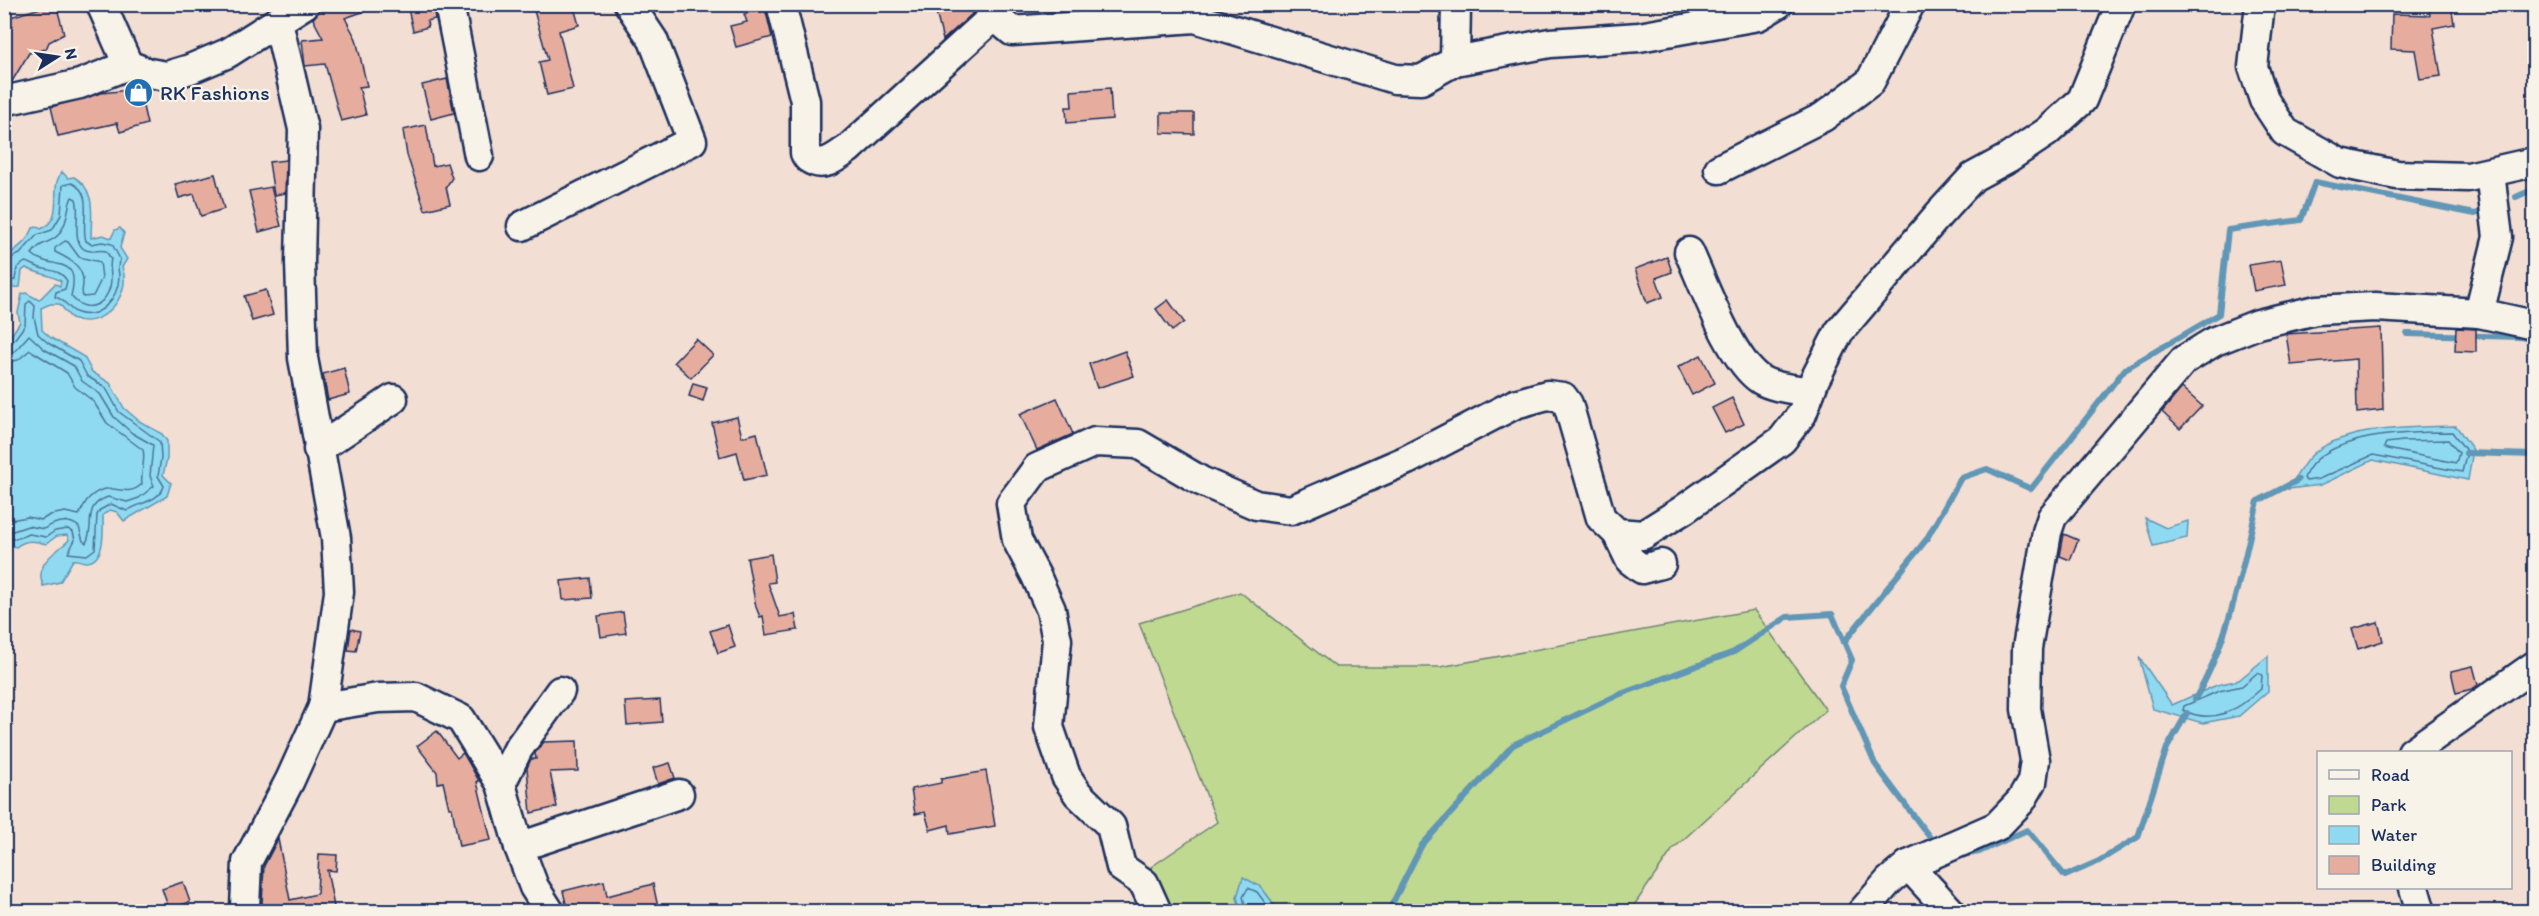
<svg xmlns="http://www.w3.org/2000/svg" width="2539" height="916" font-family="Itim,sans-serif">
<style>
.green{fill:#c0d990;stroke:#6e8477;stroke-width:1.5}
.water{fill:#90daf1;stroke:#6196b6;stroke-width:1.5}
.lines{fill:none;stroke-linecap:round;stroke-linejoin:round}
.shore{stroke:#4a7399;stroke-width:1.5}
.stream{stroke:#6196b6;stroke-width:6}
.building{fill:#e6ad9f;stroke:#1b2f5e;stroke-width:1.5}
.minor-casing{stroke:#1b2f5e;stroke-width:33}
.minor{stroke:#f7f3e8;stroke-width:28}
.labels{text-anchor:middle;stroke-width:4.5;stroke-linejoin:round;paint-order:stroke}
.poi-label{font-size:21px;fill:#1b2f5e;stroke:#f7f3e8;text-anchor:start}
</style>
<rect width="100%" height="100%" fill="#f2ded2"/>
<filter id="ink" filterUnits="userSpaceOnUse"><feTurbulence type="fractalNoise" baseFrequency=".0167" numOctaves="2"/><feDisplacementMap in="SourceGraphic" scale="12" xChannelSelector="R" yChannelSelector="G"/><feConvolveMatrix kernelMatrix="1 2 1 2 8 2 1 2 1" color-interpolation-filters="sRGB"/></filter>
<g filter="url(#ink)">
<path class="green" d="M1240,592L1336,667H1440L1754,610L1826,710L1673,849L1630,911H1279L1261,887L1237,897L1241,911H1166L1151,867L1217,822L1139,623Z"/>
<g class="water">
<path d="M62,172L68,178L74,177C97,190 91,216 91,238L103,235L111,238L115,230L120,228L124,233L120,248L127,259L122,267C133,295 101,332 72,318C67,315 63,308 60,304H50L41,308L42,330L51,338L84,357L92,372L110,383L124,408L139,421L162,434L167,441V459L163,475L171,483L167,496L124,521L117,512L110,510L103,515C103,528 106,561 87,562C82,562 79,559 73,560L60,582L43,586C34,562 55,554 69,540L67,535L57,536L46,544C35,540 25,539 16,547L5,544V345L20,322L18,313L22,294L26,293L39,300L55,284L60,286L61,281C50,274 38,274 26,268L22,271L20,287L5,288L4,256C16,251 29,240 33,228L37,227L41,229C66,218 48,187 62,172Z"/>
<path d="M2456,426L2473,450L2468,480L2373,460L2321,485L2288,489C2295,479 2301,467 2309,458C2338,426 2415,427 2456,426Z"/>
<path d="M2145,518L2166,528L2188,521L2187,538L2153,546Z"/>
<path d="M2268,656V691L2239,716L2203,723L2153,709L2139,657L2172,705L2217,685L2239,680Z"/>
<path d="M1243,877L1261,887L1279,911H1241L1237,897Z"/>
</g>
<g class="lines">
<g class="shore">
<path d="M72,197L76,199C81,213 70,243 86,250C93,253 99,249 106,251L111,259C109,266 111,271 111,278C111,302 88,318 71,296C82,253 50,271 32,254C40,241 51,244 59,234C69,221 66,210 72,197Z"/>
<path d="M65,241L68,242L79,257L100,262L102,278L93,296L83,297C81,291 83,289 83,283C84,265 67,258 55,252V248Z"/>
<path d="M4,261L20,254L37,235L52,230L61,215L63,185L72,183C95,194 80,222 86,241L91,244L102,242L112,244L120,259C116,267 119,269 119,277C118,299 99,320 78,313C68,310 66,299 55,297L56,292L65,289L67,281C61,270 51,271 40,268C35,266 31,263 25,262L17,268L15,280L4,282"/>
<path d="M4,346L11,344L25,325L26,304L30,301L35,306L34,317L38,334L48,343L79,361L87,376L106,388L119,412L160,442L161,458L158,476L164,486C160,501 138,503 127,511L111,504L100,510L97,515L95,549L87,555L68,553L75,540L73,532L68,529L55,531L46,537L29,534L15,539L4,538"/>
<path d="M4,354L15,351L29,335L44,349L74,366L82,381L100,394L114,417L132,433L153,445L150,476L154,486L139,498L127,502L108,497C81,506 96,525 86,543L83,541L79,527C68,518 55,522 44,529L28,526L13,531L4,530"/>
<path d="M4,363L18,360L30,350L67,373L75,387L93,401L107,423L143,450C146,460 140,473 142,484C124,501 111,477 89,498C84,503 82,510 79,515L65,512L50,515L41,520L28,517L4,521"/>
<path d="M2452,432L2467,452L2462,472L2373,455L2319,479L2306,481L2304,478C2321,432 2411,432 2452,432Z"/>
<path d="M2448,440L2459,453L2456,463L2387,449L2384,447L2386,443L2403,441Z"/>
<path d="M2257,673L2262,675L2261,689C2239,709 2214,726 2183,710L2184,706L2219,691L2242,686Z"/>
<path d="M1247,912L1243,897L1248,888L1257,892L1272,912"/>
</g>
<g class="stream">
<path d="M2516,197L2534,189"/>
<path d="M2407,334L2521,337L2534,340"/>
<path d="M2466,453L2534,455"/>
<path d="M1844,642L1926,540L1961,478L1987,469L2031,489L2125,369L2219,314L2228,230L2301,220L2315,182L2475,214L2486,210"/>
<path d="M2195,699C2230,639 2242,567 2258,501L2298,480"/>
<path d="M1963,855L1979,852L2027,830L2065,876L2099,861L2138,837L2167,748L2187,713"/>
<path d="M1388,912L1422,845L1513,745L1618,695L1734,652L1787,617L1832,614L1852,660L1841,686L1875,764L1931,839"/>
</g>
</g>
<g class="building">
<path d="M53,4H56L64,34L49,42L46,49L29,53L11,83L4,84V19Z"/>
<path d="M326,4H376L377,7L345,18L356,39L367,86L359,87L366,115L341,121L325,64L305,66L302,40L323,38L313,19L321,7Z"/>
<path d="M407,4H433L435,19L427,21L428,27L413,31Z"/>
<path d="M543,4H573L579,25L559,31L573,89L547,95L539,62L548,60L533,7Z"/>
<path d="M970,4L972,14L943,40L936,12Z"/>
<path d="M2451,4L2454,24L2433,28L2441,76L2420,79L2415,50L2391,49L2392,14L2430,15L2429,8Z"/>
<path d="M765,8L772,37L736,47L730,26L747,22L744,14Z"/>
<path d="M447,79L454,113L431,119L422,85Z"/>
<path d="M1110,88L1112,119L1067,123L1066,107H1072L1071,91Z"/>
<path d="M139,89L147,124L120,132L117,123L58,136L51,107L101,93Z"/>
<path d="M1161,113H1194V134L1161,133Z"/>
<path d="M426,125L433,166L447,163L452,178L446,187L450,204L425,210L407,155L403,130Z"/>
<path d="M286,160L285,193L274,195L269,162Z"/>
<path d="M215,174L224,209L201,216L194,194L179,198L175,184Z"/>
<path d="M271,187L281,226L259,232L249,191Z"/>
<path d="M1667,257L1672,272L1656,278L1663,297L1647,303L1635,269Z"/>
<path d="M2281,260L2286,285L2254,291L2249,265Z"/>
<path d="M266,290L273,315L252,321L244,296Z"/>
<path d="M1168,300L1184,322L1172,331L1156,309Z"/>
<path d="M2381,328L2383,410L2357,413L2356,359L2291,365L2286,334Z"/>
<path d="M2456,328L2476,329V352L2455,351Z"/>
<path d="M696,339L713,355L691,378L674,362Z"/>
<path d="M1125,351L1134,376L1097,388L1089,364Z"/>
<path d="M1701,355L1715,383L1692,395L1678,367Z"/>
<path d="M344,368L350,394L328,400L323,374Z"/>
<path d="M693,383L707,387L703,401L689,396Z"/>
<path d="M2182,388L2202,406L2180,429L2162,412Z"/>
<path d="M1057,398L1073,434L1037,450L1020,414Z"/>
<path d="M1732,398L1744,424L1725,433L1712,408Z"/>
<path d="M737,417L742,437L757,433L767,475L744,480L737,452L720,457L712,423Z"/>
<path d="M2064,534L2078,540L2070,560L2060,556Z"/>
<path d="M771,554L775,582L768,583L780,617L795,614L798,630L766,635L763,616L760,617L756,607L747,558Z"/>
<path d="M590,578L592,598L563,600L561,581Z"/>
<path d="M623,612L626,633L601,637L598,616Z"/>
<path d="M2378,622L2383,641L2358,649L2352,629Z"/>
<path d="M728,625L735,647L718,653L710,631Z"/>
<path d="M351,629L360,631L356,651L348,650Z"/>
<path d="M2473,666L2478,685L2472,689L2456,693L2451,671Z"/>
<path d="M660,700L662,722L627,725L625,702Z"/>
<path d="M437,731L457,758L463,753L479,781L477,782L491,840L459,846L452,808H449L443,782L438,783L437,772L417,746Z"/>
<path d="M577,741L578,771L550,772L557,807L531,813L527,768L531,759H536L535,753L544,742Z"/>
<path d="M670,763L675,778L658,784L653,768Z"/>
<path d="M986,771L995,826L950,834L949,825L930,830L925,812L915,814L911,789L941,783V779Z"/>
<path d="M278,839L290,900L317,894L319,854L337,855L336,871L327,870L335,912H266L265,905L262,904L264,866Z"/>
<path d="M604,881L607,896L653,884L659,912H568L563,891Z"/>
<path d="M183,882L190,902L169,909L162,889Z"/>
</g>
<g class="lines">
<defs>
<g id="minor">
<path d="M101,4L128,65L149,73L167,76L190,69L228,53L305,4"/>
<path d="M449,4L479,156"/>
<path d="M781,4L805,101V153L808,158C823,169 835,158 848,149L994,16"/>
<path d="M990,4L994,16L1012,31L1195,18L1395,79L1421,80L1455,61L1550,43L1639,37L1758,16L1778,4"/>
<path d="M2260,4L2253,67L2264,100L2285,132L2340,163L2397,175L2468,177L2534,162"/>
<path d="M1455,61L1456,4"/>
<path d="M4,101L80,84L128,65"/>
<path d="M1719,169L1823,117L1870,82L1910,4"/>
<path d="M522,226L692,141L653,40L629,4"/>
<path d="M1689,252C1704,285 1731,361 1761,380C1774,388 1795,389 1810,392"/>
<path d="M2479,313L2498,237L2490,173"/>
<path d="M318,449L393,399"/>
<path d="M1617,533L1630,560L1642,569L1661,564"/>
<path d="M323,707L378,698L416,697L461,719L501,784L519,847L534,887L550,912"/>
<path d="M2412,752L2534,666"/>
<path d="M501,784L518,749L560,691"/>
<path d="M519,847L679,794"/>
<path d="M1908,865L1951,912"/>
<path d="M2414,888L2421,912"/>
<path d="M247,912L245,907L247,862L290,780L323,707L339,592L336,538L303,358L300,262L303,129L278,22"/>
<path d="M1157,912L1144,883L1121,867L1111,826L1078,794L1066,776L1049,727L1057,640L1051,610L1036,576L1017,540L1011,503L1037,468L1095,442L1138,444L1201,481L1256,505L1291,510L1407,460L1515,404L1547,395L1563,397L1568,404L1601,518L1617,533L1643,535L1683,510L1782,440L1802,414L1815,379L1839,332L1939,214L1973,177L2008,158L2047,132L2082,100L2121,4"/>
<path d="M1862,912L1889,881L1908,865L1997,826L2021,801L2032,782L2035,760L2026,709L2027,648L2047,532L2052,517L2184,360L2215,341L2258,324L2316,310L2375,307L2479,313L2534,325"/>
</g>
</defs>
<use href="#minor" class="minor-casing"/>
<use href="#minor" class="minor"/>
</g>
</g>
<defs>
<symbol id="shop-disc" viewBox="-11 -11 22 22"><circle r="9.5" fill="#1f6fb2" stroke="#f7f3e8"/><path d="M-5-2.5h2.3a2.7 3.5 0 0 1 5.4 0H5L5.5 6h-11ZM-1.5-2.5h3a1.5 2.3 0 0 0-3 0Z" fill="#fff"/></symbol>
</defs>
<g fill-rule="evenodd">
<use href="#shop-disc" x="122" y="76" width="33" height="33"/>
</g>
<g class="labels">
<g class="poi-label">
<text x="160" y="100">RK Fashions</text>
</g>
</g>
<rect width="2539" height="916" fill="none" stroke="#f7f3e8" stroke-width="24"/>
<rect x="12" y="12" width="2515" height="892" fill="none" stroke="#1b2f5e" stroke-width="2" filter="url(#ink)"/>
<rect x="2317" y="751" width="195" height="138" fill="#f7f3e8" stroke="#9fa5b1" stroke-width="1.5"/>
<rect x="2329" y="770" width="30" height="9" fill="#f7f3e8" stroke="#9fa5b1" stroke-width="1.5"/>
<text x="2371" y="781" font-size="18" fill="#1b2f5e">Road</text>
<rect x="2329" y="796" width="30" height="18" fill="#c0d990" stroke="#9fa5b1" stroke-width="1.5"/>
<text x="2371" y="811" font-size="18" fill="#1b2f5e">Park</text>
<rect x="2329" y="826" width="30" height="18" fill="#90daf1" stroke="#9fa5b1" stroke-width="1.5"/>
<text x="2371" y="841" font-size="18" fill="#1b2f5e">Water</text>
<rect x="2329" y="856" width="30" height="18" fill="#e6ad9f" stroke="#9fa5b1" stroke-width="1.5"/>
<text x="2371" y="871" font-size="18" fill="#1b2f5e">Building</text>
<g transform="translate(57 57) rotate(78)" stroke="#f7f3e8" stroke-width="4.5" paint-order="stroke">
<path d="M0-4.5L10 22L0 15L-10 22Z" fill="#1b2f5e"/>
<text y="-9" font-size="16" font-weight="bold" text-anchor="middle" fill="#1b2f5e">N</text>
</g>
</svg>
